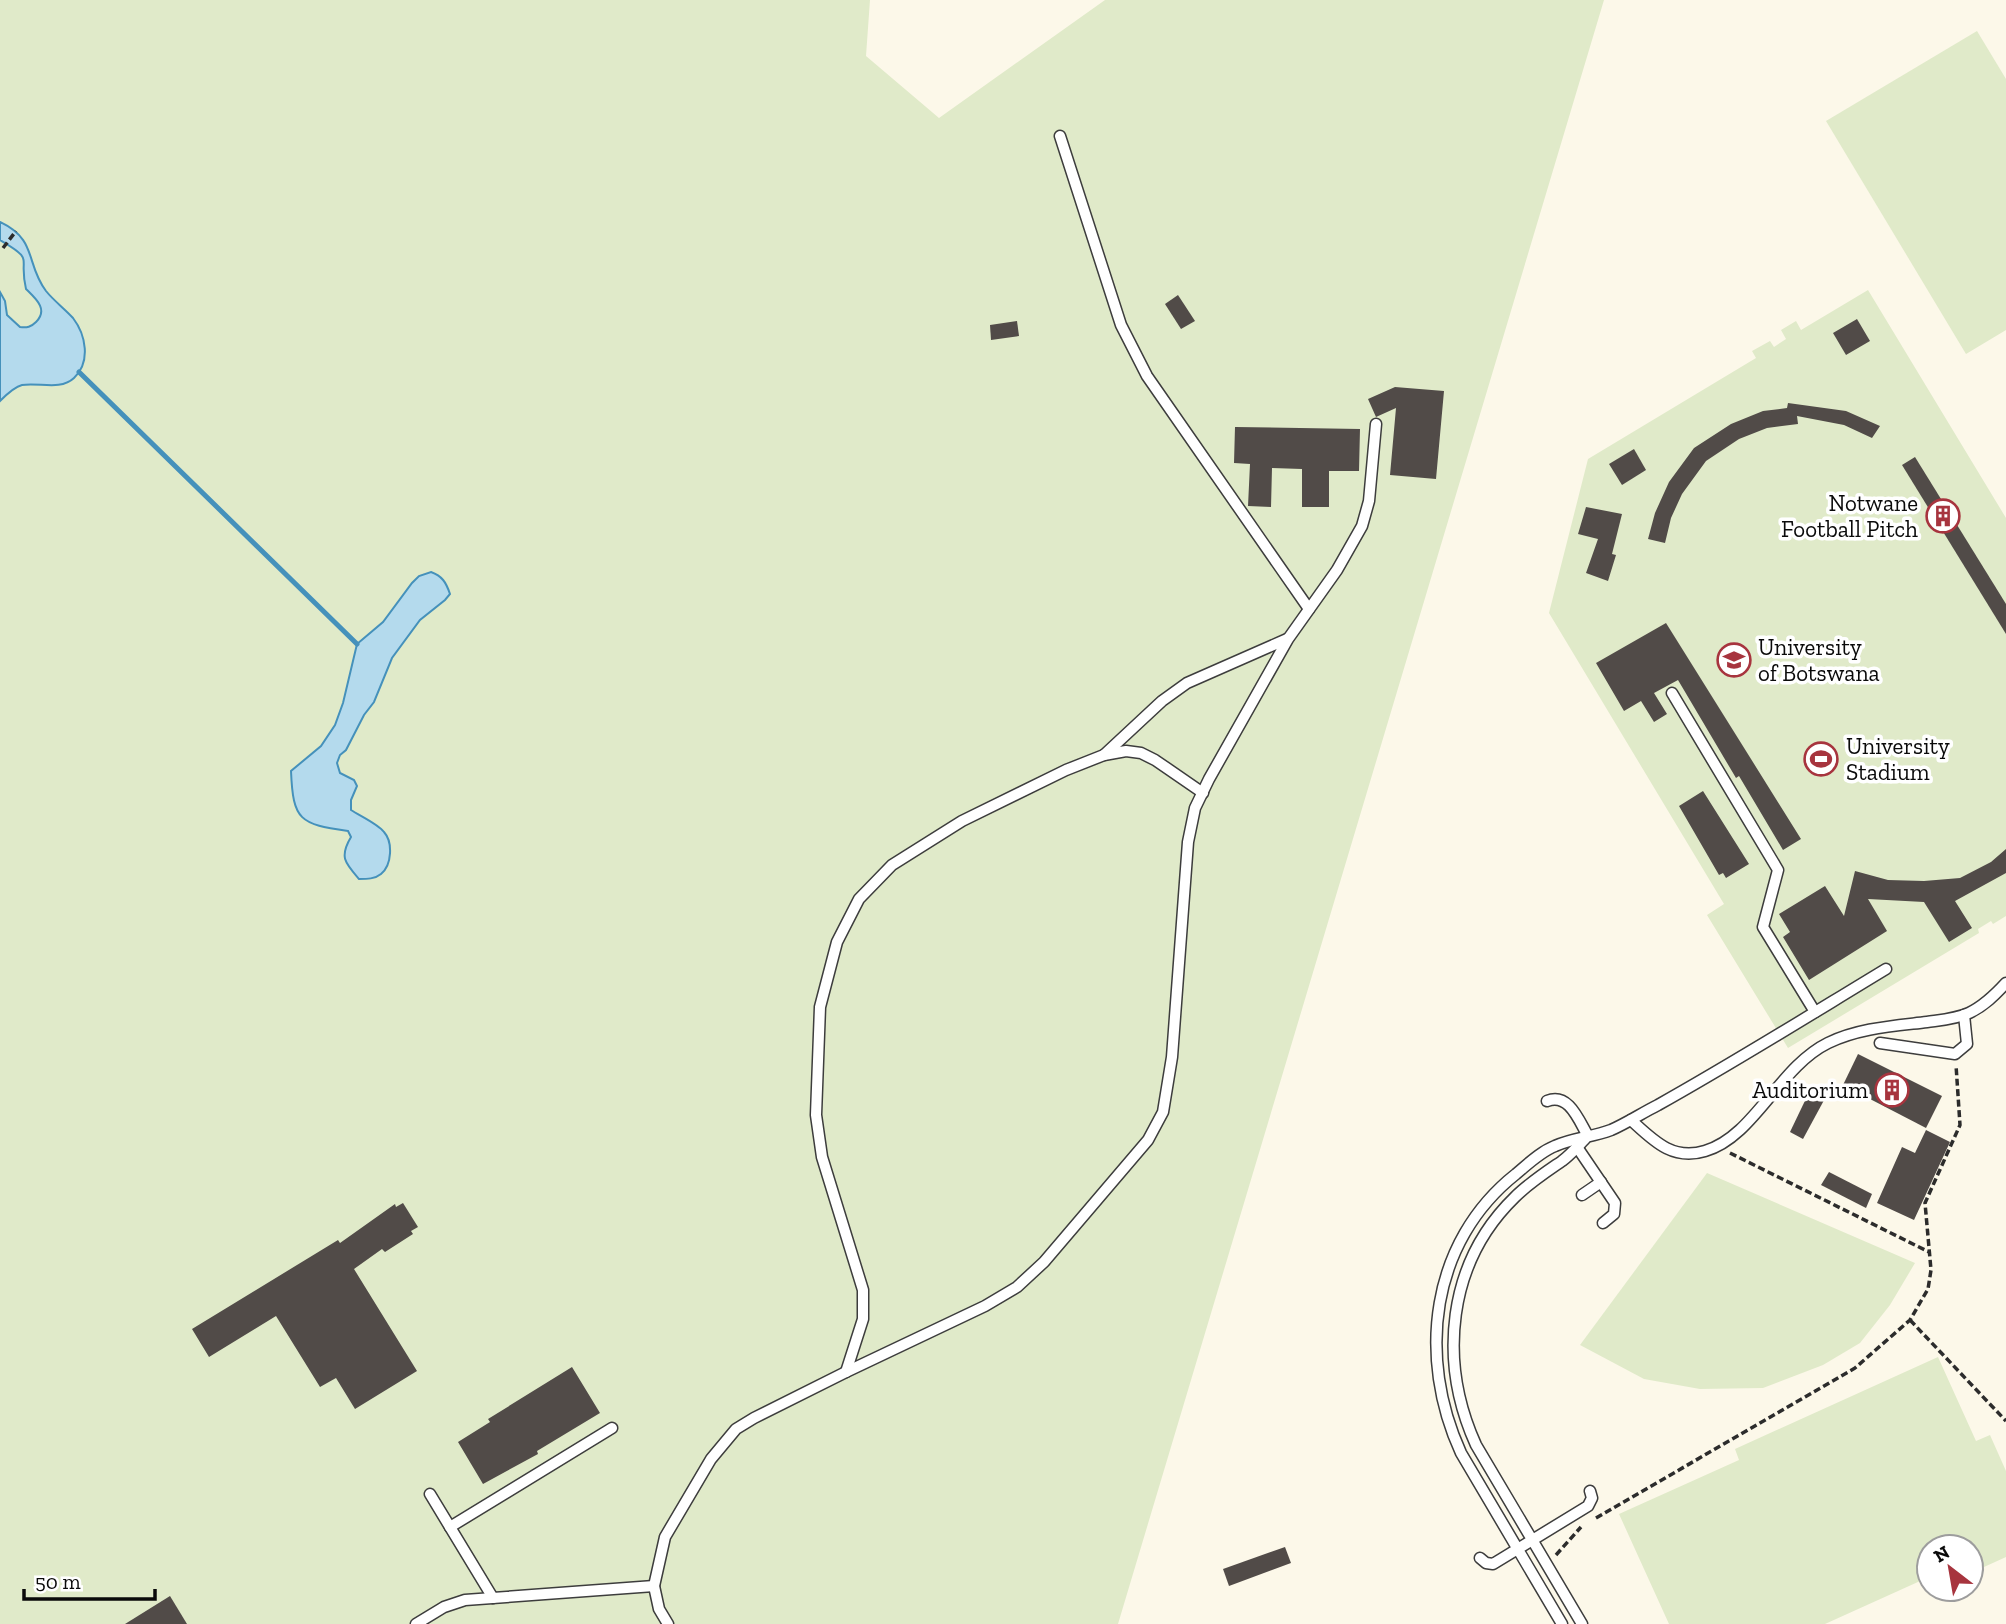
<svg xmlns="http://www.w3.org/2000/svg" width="2006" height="1624" font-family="'Zilla Slab',serif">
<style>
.pitch{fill:#e0eac9}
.water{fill:#b4daed;stroke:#4591bb;stroke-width:2}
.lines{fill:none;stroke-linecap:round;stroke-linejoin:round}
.stream{stroke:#4591bb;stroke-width:5}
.building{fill:#514b48}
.lane-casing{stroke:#3d3d3d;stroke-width:13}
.path{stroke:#2c2c2c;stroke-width:3.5;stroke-dasharray:7 3.5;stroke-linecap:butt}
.lane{stroke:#fff;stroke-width:10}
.labels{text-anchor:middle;stroke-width:7;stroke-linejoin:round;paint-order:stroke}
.poi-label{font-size:23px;fill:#0a0a0a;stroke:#fff;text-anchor:end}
</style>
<rect width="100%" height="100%" fill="#fcf8e9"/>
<g class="pitch">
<path d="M0,0H870L866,56L939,118L1105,0H1604L1118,1624H0Z"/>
<path d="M1977,31L2006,79V330L1966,354L1826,121Z"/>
<path d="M1868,290L2006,518V916L1993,924L1991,921L1978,929L1979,933L1788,1048L1707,915L1724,904L1549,613L1588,459L1756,358L1752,351L1770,341L1774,347L1786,339L1781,330L1796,321L1801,330Z"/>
<path d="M1707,1173L1915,1263L1890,1305L1860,1343L1823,1365L1763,1388L1700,1389L1644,1379L1580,1345Z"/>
<path d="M1938,1357L1976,1441L1990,1435L2006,1471V1557L1973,1572L1971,1566V1547H1929V1577L1825,1624H1669L1619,1514L1739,1460L1735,1449Z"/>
</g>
<g class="water">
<path d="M0,222C38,240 25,263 46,291C54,301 65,309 73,318C86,335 91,362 74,378C60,391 39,382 22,385C14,387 6,395 0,401V292L5,301L7,315L20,327C27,328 31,327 36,322C49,309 35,298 26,289C18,256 36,261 0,240Z"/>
<path d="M431,572C442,576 446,582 450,594L445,600L420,620L392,658L374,702L364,715L346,750L340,755L337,763L340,773L354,780L357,786L351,800V810C360,816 378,824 384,832C393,842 392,865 381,874C375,879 367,879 359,879C345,863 339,857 351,837L348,831C300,824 293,821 291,771L321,746L335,725L343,703L357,644L383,622L412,583L419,576Z"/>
</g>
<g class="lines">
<path class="stream" d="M79,372L357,644"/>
</g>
<g class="building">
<path d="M1178,295L1195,321L1181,329L1165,304Z"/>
<path d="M1857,319L1870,341L1846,355L1833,333Z"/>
<path d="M1017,321L1019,336L991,340L990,325Z"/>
<path d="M1395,387L1444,391L1436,479L1390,475L1396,408L1376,417L1368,399Z"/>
<path d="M1788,403L1846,411L1880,426L1872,438L1844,425L1797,416L1798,424L1767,428L1739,439L1706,461L1682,494L1671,518L1665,543L1648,539L1655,513L1669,482L1694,448L1731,424L1763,411L1787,408Z"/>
<path d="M1235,427L1360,429L1359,471H1329V507H1302V469L1272,468L1271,507L1248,506L1250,464L1234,463Z"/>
<path d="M1634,449L1646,470L1622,485L1609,464Z"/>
<path d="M1915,457L2006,604V634L1902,465Z"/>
<path d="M1586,507L1622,514L1612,554L1616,555L1608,581L1586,573L1598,539L1578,534Z"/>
<path d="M1666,623L1801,839L1783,850L1739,776L1736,778L1678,680L1654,693L1667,714L1654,722L1641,701L1624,711L1596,663Z"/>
<path d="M1703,791L1749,864L1726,878L1723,873L1719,875L1679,806Z"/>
<path d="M2006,849V873L1955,901L1972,928L1949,942L1924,902L1868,899L1887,931L1809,980L1783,937L1790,932L1779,914L1825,886L1844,916L1855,871L1888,880L1924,881L1960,878L1991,862Z"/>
<path d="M1858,1054L1942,1096L1926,1128L1843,1085Z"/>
<path d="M1813,1084L1829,1091L1803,1139L1790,1132Z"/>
<path d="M1926,1130L1950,1142L1914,1220L1877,1203L1902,1147L1915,1153Z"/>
<path d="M1829,1172L1872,1194L1866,1208L1821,1185Z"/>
<path d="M403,1203L418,1227L411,1231L413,1234L385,1252L382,1249L354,1269L417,1371L355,1409L336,1378L320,1387L276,1316L209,1357L192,1329L338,1240L340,1243L395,1204L396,1207Z"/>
<path d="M572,1367L600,1413L537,1451L538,1454L483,1484L458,1442L490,1422L488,1419Z"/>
<path d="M1285,1547L1291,1563L1229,1586L1223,1569Z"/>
<path d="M170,1596L187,1624H125Z"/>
</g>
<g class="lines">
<defs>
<g id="lane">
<path d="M1060,136L1121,325L1147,376L1309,609"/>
<path d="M1672,693L1778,870L1763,927L1815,1012"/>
<path d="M1104,755L1162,701L1187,683L1287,639"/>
<path d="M1880,1043L1955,1054L1967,1044L1964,1015"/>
<path d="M1547,1101C1569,1092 1579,1121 1588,1136"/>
<path d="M1631,1120C1653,1140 1672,1161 1705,1151C1754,1137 1779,1067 1828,1043C1859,1028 1894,1026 1927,1022C1941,1020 1956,1019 1969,1013C1984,1006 1995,995 2006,983"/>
<path d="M1577,1147L1615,1203L1614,1214L1603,1223"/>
<path d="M1582,1195L1601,1182"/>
<path d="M846,1372L863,1319V1290L822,1157L816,1115L820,1007L837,942L859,899L892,865L962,821L1066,770L1104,755L1126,751L1141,753L1155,760L1203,793"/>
<path d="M430,1494L493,1598"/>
<path d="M450,1527L612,1428"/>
<path d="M1480,1558L1486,1563L1493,1564L1588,1506L1592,1498L1590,1491"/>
<path d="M416,1624L444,1607L465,1600L654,1586"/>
<path d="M668,1624L659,1609L654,1586L665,1537L711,1459L736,1429L754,1418L846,1372L985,1306L1017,1287L1044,1262L1148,1140L1163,1112L1172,1057L1188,842L1195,808L1209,779L1288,639L1337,570L1362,526L1369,501L1376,424"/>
<path d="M1562,1624L1461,1453C1417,1357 1430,1242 1516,1174C1528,1164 1540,1152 1555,1146C1572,1138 1593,1137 1611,1130C1627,1123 1642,1113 1658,1105C1735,1062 1810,1015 1886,969"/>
<path d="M1582,1624L1476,1445C1438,1361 1447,1263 1515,1197C1529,1183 1546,1172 1562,1161C1570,1155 1578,1146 1585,1139"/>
</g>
</defs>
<use href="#lane" class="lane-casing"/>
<g class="path">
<path d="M3,248L16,231"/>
<path d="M1730,1153L1929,1252"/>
<path d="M1910,1320L2006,1421"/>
<path d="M1596,1518L1855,1368L1910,1320L1928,1289L1931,1270L1925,1203L1960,1125L1956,1065"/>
<path d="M1556,1555L1581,1527"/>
</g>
<use href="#lane" class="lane"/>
</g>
<defs>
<symbol id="building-ring" viewBox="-11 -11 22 22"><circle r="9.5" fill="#fff" stroke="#a7343e" stroke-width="1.5"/><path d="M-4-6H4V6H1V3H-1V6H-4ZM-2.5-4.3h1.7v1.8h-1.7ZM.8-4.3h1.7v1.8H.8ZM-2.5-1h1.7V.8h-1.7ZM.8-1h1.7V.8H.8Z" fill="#a7343e"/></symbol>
<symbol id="university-ring" viewBox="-11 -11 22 22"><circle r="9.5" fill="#fff" stroke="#a7343e" stroke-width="1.5"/><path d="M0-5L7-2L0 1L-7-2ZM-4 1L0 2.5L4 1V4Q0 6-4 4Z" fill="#a7343e"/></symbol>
<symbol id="stadium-ring" viewBox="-11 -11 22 22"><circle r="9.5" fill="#fff" stroke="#a7343e" stroke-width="1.5"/><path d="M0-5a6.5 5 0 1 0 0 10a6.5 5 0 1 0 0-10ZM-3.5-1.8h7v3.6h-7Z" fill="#a7343e"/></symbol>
</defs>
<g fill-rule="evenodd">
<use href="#building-ring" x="1924" y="497" width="38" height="38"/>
<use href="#university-ring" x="1715" y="641" width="38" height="38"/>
<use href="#stadium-ring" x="1802" y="740" width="38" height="38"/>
<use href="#building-ring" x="1873" y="1071" width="38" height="38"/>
</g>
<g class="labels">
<g class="poi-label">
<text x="1918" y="511">Notwane<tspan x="1918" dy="26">Football Pitch</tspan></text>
<text x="1758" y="655" text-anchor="start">University<tspan x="1758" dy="26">of Botswana</tspan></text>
<text x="1846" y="754" text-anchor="start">University<tspan x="1846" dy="26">Stadium</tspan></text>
<text x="1868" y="1098">Auditorium</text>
</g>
</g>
<g transform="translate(1950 1568) rotate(329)"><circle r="33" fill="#ffffff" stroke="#9d9d9d" stroke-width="2"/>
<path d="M0-5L12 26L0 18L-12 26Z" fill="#a7343e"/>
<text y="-10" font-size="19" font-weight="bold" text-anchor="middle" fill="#0a0a0a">N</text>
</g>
<path d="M24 1589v10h131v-10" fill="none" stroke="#0a0a0a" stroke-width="3.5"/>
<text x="35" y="1589" font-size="21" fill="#0a0a0a" stroke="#ffffff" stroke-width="5" paint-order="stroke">50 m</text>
</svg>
